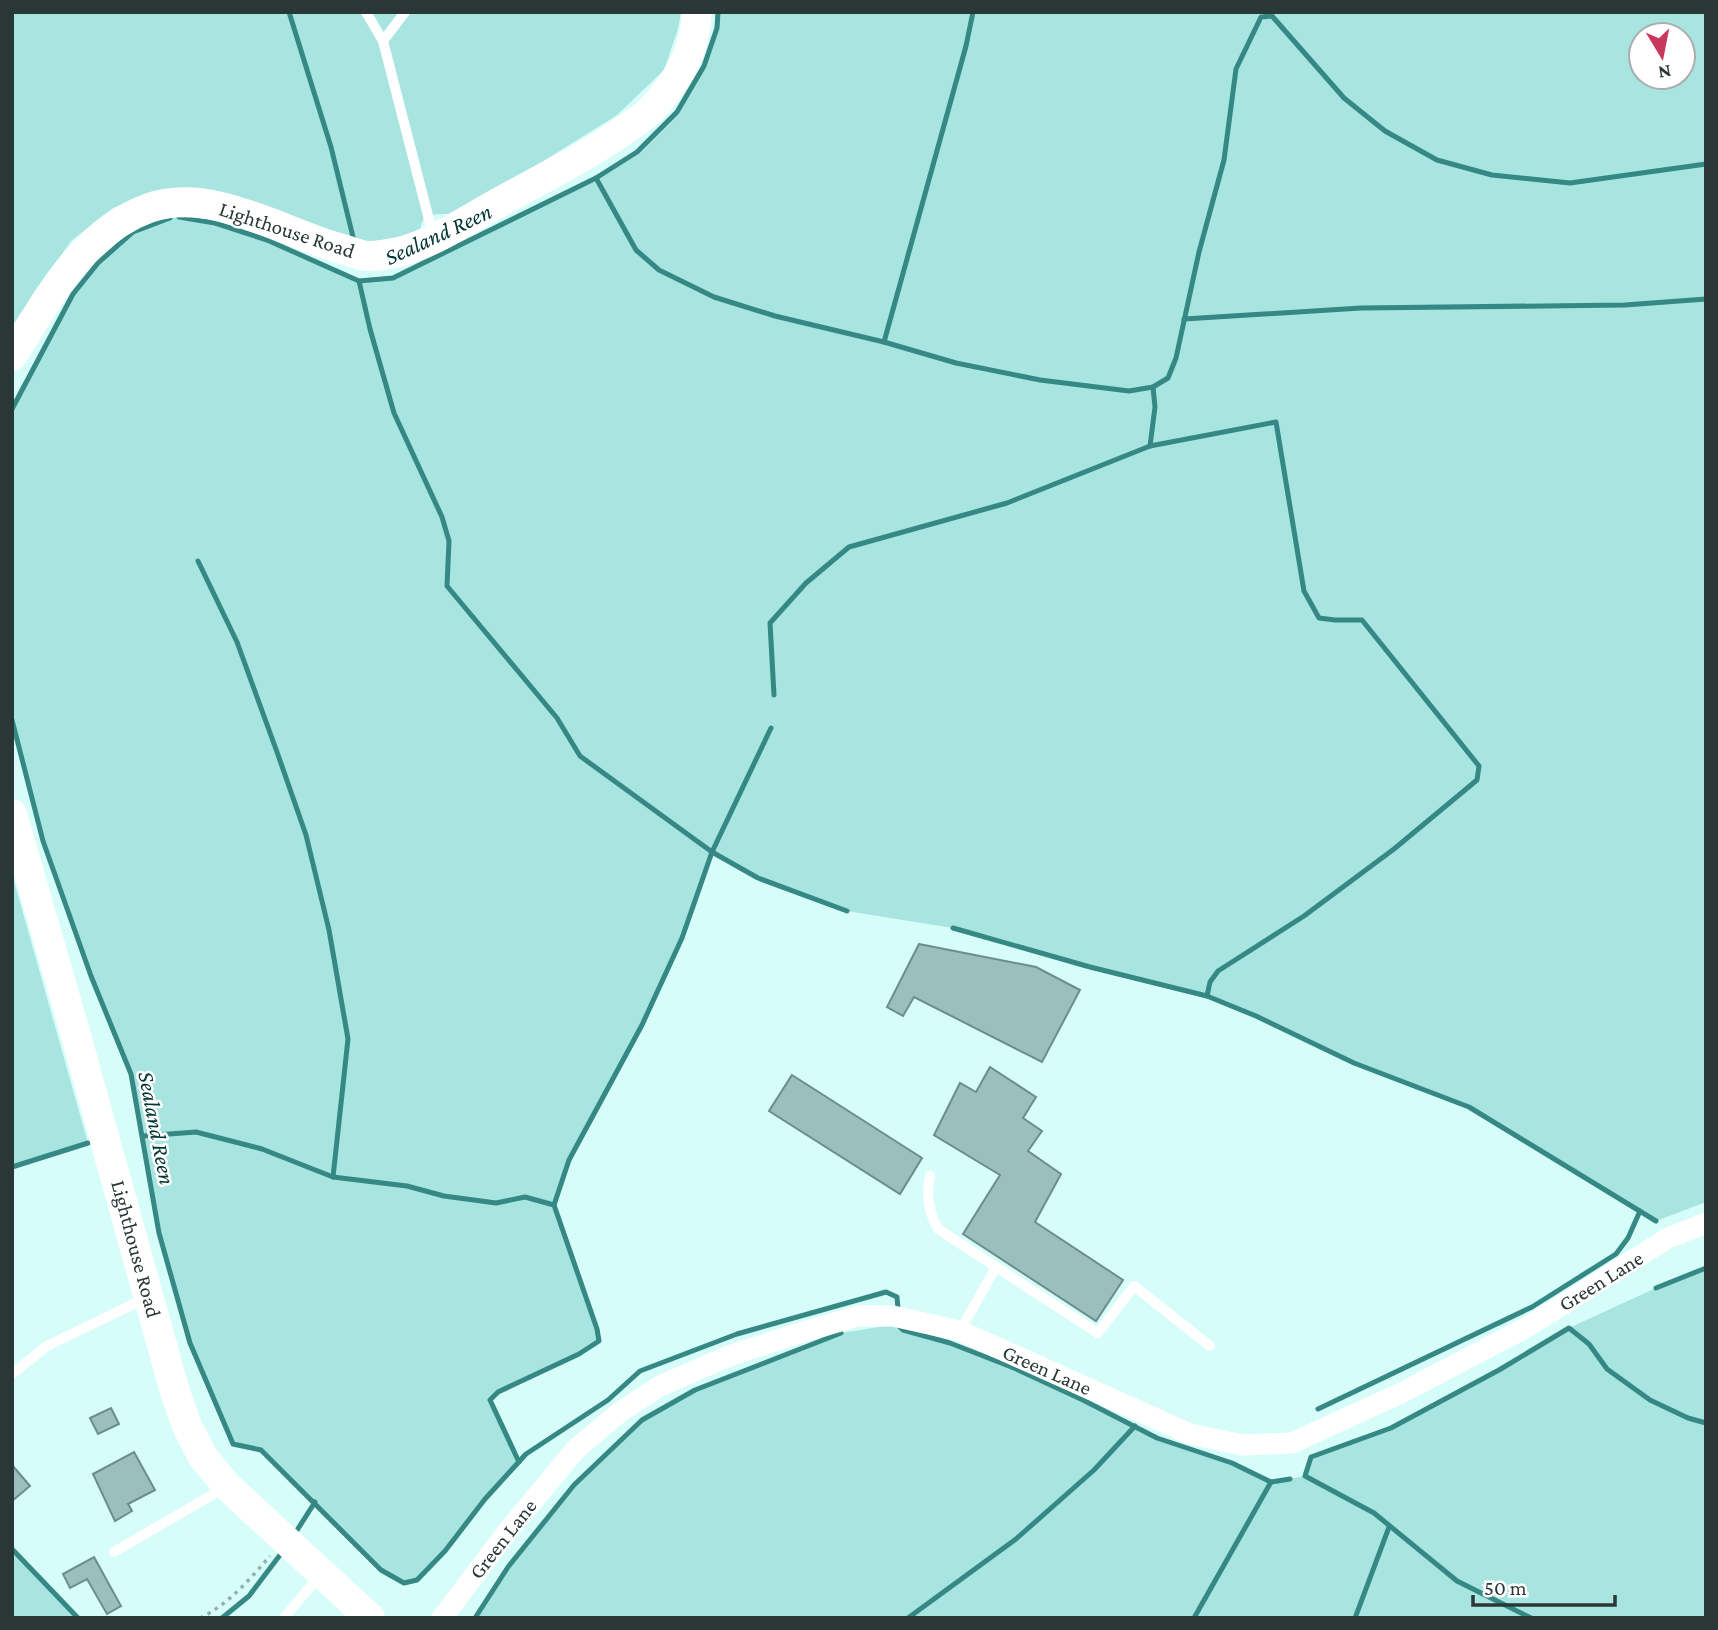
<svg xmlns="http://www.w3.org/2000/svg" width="1718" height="1630" font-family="'Crimson Pro',serif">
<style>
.green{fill:#a8e4e0;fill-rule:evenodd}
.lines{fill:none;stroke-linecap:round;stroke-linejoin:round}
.stream{stroke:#358884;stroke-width:5}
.building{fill:#9abfbc;stroke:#6a8e8b;stroke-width:2}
.path{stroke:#93b1ae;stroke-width:3.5;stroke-dasharray:3.5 5;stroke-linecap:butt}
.lane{stroke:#fff;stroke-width:10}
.street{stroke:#fff;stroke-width:21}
.secondary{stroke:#fff;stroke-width:30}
.labels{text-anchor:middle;stroke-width:5;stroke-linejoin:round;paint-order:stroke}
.street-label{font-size:21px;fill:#293837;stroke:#fff}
.water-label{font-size:23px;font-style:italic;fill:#003634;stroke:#fff}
</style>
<rect width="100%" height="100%" fill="#d6fdf9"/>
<g class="green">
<path d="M12,12H681L678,29L664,70L617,115L542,162L448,214H436L423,219L419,232L390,242H354L151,193L113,208L71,241L12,326Z"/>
<path d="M718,12H1706V1202L1656,1221L1469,1107L1354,1063L1256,1016L1207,996L1090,967L953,928L847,911L758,878L712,852L682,938L642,1025L569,1160L554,1204L597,1329L599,1341L579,1354L498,1392L490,1400L519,1462L485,1499L445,1551L417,1580L404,1583L381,1570L261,1450L233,1444L190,1343L159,1233L131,1074L91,976L43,841L12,720V409L73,294L98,263L133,232L174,216L215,223L267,240L359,281L393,278L596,178L637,152L677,112L704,66L717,28ZM1641,35H1683V77H1641Z"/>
<path d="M12,874L88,1143L12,1167Z"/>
<path d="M1706,1268V1618H911L943,1592L908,1618H475L508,1567L574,1485L642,1420L695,1390L780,1355L841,1333L898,1324L903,1330L950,1343L1014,1368L1083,1400L1157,1438L1232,1463L1271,1482L1305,1476L1311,1457L1391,1428L1499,1370L1569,1328L1656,1288Z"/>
<path d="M12,1549L76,1616L78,1618H12Z"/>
</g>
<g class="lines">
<g class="stream">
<path d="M289,12L331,147L354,241"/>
<path d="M596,178L636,250L659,270L714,297L775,316L884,342L956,363L1040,380L1129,391L1153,387L1168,378L1176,358L1199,252L1224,160L1236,69L1261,17L1272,16L1344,98L1385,131L1437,160L1492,175L1570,183L1706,164"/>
<path d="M179,217L215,223L267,240L359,281L393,278L596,178L637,152L677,112L704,66L717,28L718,12"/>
<path d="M359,281L370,329L394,413L442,517L449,541L447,586L557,718L580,756L712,852L758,878L847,911"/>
<path d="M1184,319L1361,308L1625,305L1706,299"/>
<path d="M884,342L966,46L973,12"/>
<path d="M12,409L73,294L98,263L133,232L170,218"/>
<path d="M1150,446L1155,407L1153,387"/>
<path d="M198,561L237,642L277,752L306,835L329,930L348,1039L333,1177"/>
<path d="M774,695L770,623L806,583L849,547L1007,503L1150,446L1276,422L1304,591L1319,618L1335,620H1362L1479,766L1477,780L1394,849L1304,916L1218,971L1210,982L1207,996"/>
<path d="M12,720L43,841L91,976L131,1074L159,1233L190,1343L233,1444L261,1450L381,1570L404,1583L417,1580L445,1551L485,1499L526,1454L608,1400L640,1371L737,1334L886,1292L897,1297L898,1309"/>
<path d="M953,928L1090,967L1207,996L1256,1016L1354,1063L1469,1107L1656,1221"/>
<path d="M143,1136L196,1132L262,1149L333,1177L407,1186L444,1196L496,1203L525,1197L554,1205"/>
<path d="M12,1167L88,1143"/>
<path d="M1656,1288L1706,1268"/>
<path d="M899,1326L903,1330L950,1343L1014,1368L1083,1400L1157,1438L1232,1463L1271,1482L1290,1479"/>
<path d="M1318,1409L1532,1307L1616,1254L1628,1238L1640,1211"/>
<path d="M519,1462L490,1400L498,1392L579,1354L599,1341L597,1329L554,1205L569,1160L642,1025L682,938L712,852L771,728"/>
<path d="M294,1535L315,1502"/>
<path d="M12,1549L78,1618"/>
<path d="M222,1618L249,1596L283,1551"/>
<path d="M475,1618L508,1567L574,1485L642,1420L695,1390L841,1333"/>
<path d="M908,1618L1016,1539L1094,1470L1135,1426"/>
<path d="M1194,1618L1271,1482"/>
<path d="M1355,1618L1389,1527"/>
<path d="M1531,1618L1457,1581L1374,1513L1305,1476L1311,1457L1391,1428L1499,1370L1569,1328L1589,1344L1607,1369L1650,1400L1688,1418L1706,1423"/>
</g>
</g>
<g class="building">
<path d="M919,944L1036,967L1080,990L1042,1062L914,997L903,1016L887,1007Z"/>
<path d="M990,1067L1036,1097L1023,1118L1042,1131L1028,1151L1061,1174L1035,1222L1123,1280L1096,1321L963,1234L1000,1175L934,1135L960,1083L976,1092Z"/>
<path d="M792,1075L922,1158L900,1194L769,1111Z"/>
<path d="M111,1408L119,1424L98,1434L90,1418Z"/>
<path d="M134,1452L155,1490L128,1504L132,1511L115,1521L93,1474Z"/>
<path d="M12,1465L30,1486L12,1501Z"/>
<path d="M94,1557L121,1606L107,1614L87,1579L70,1588L63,1574Z"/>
</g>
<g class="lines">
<path class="path" d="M200,1618C228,1605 250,1579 270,1556"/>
<g class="lane">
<path d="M366,12L383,41L433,235"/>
<path d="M383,41L405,12"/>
<path d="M930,1176C926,1194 929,1213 938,1229L996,1267"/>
<path d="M960,1331L996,1267L1098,1333L1134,1286L1210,1346"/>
<path d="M12,1374L47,1346L146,1298"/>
<path d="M114,1552L224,1488"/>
<path d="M284,1618L320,1575"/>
</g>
<path class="street" d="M442,1618L508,1531L576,1449L620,1412L660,1386L729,1356L793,1335L858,1316H893L960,1331L1190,1434L1243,1445L1292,1443L1401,1393L1529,1326L1668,1238L1706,1223"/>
<g class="secondary">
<path d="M12,356C48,299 82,232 149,208C211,186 283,233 342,249C350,251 359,255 367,256C376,256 390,254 399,252C434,243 467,220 498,203C541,179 586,157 626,129C634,123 644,117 651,110C678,81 695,52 697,12"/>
<path d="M12,814L73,1025L175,1392L187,1426L203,1457L227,1486L370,1618"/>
</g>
</g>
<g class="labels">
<g class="street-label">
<text transform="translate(287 230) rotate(18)" y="7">Lighthouse Road</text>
<text transform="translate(136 1249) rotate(75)" y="7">Lighthouse Road</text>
<text transform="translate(1601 1281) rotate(-32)" y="7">Green Lane</text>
<text transform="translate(1047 1370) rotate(24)" y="7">Green Lane</text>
<text transform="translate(503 1539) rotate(-52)" y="7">Green Lane</text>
</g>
<g class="water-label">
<text transform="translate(438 234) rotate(-25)" y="8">Sealand Reen</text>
<text transform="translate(157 1128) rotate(79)" y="8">Sealand Reen</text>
</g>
</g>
<rect width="1718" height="1630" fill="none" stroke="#293837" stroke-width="28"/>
<g transform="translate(1662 56) rotate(170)"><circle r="33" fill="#ffffff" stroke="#a9afaf" stroke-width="2"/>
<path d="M0-5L12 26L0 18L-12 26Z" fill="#c8385d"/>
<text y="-10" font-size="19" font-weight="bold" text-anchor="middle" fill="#293837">N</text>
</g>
<path d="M1473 1595v10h142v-10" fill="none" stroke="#293837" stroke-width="3.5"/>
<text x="1484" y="1595" font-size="21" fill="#293837" stroke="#ffffff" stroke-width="5" paint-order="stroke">50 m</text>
</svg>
